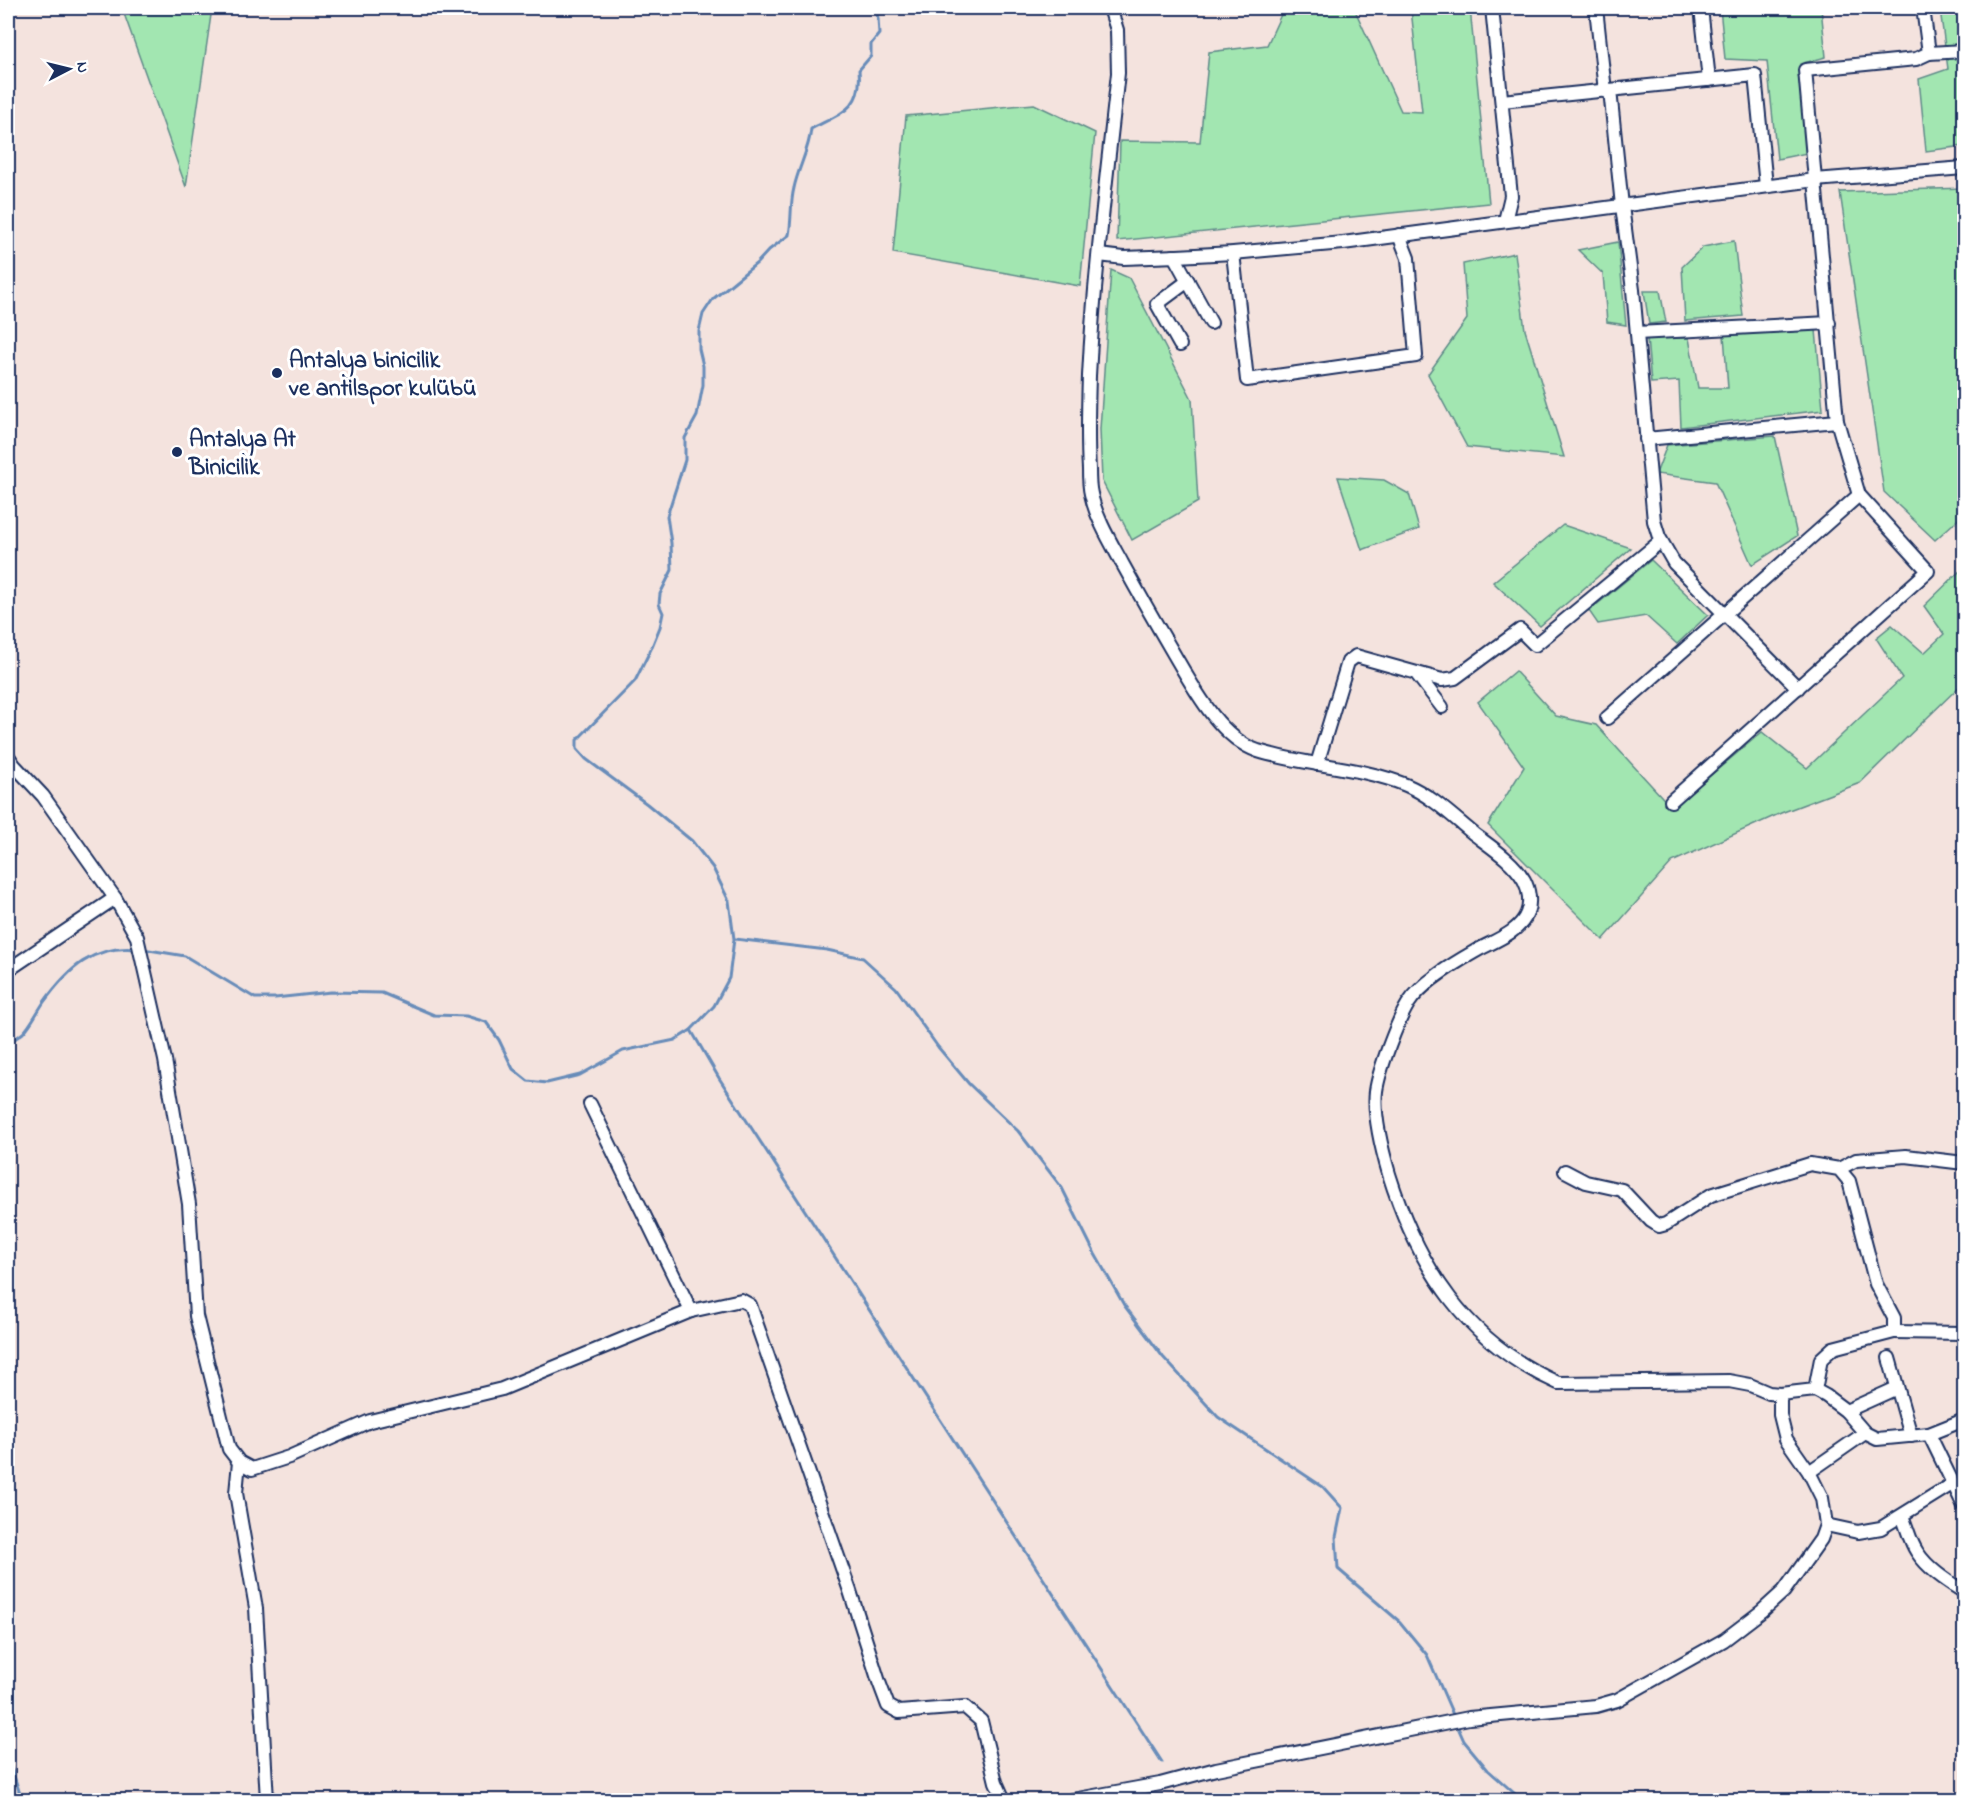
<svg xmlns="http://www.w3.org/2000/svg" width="1972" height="1808" font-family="'Indie Flower',sans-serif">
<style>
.green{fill:#a2e6b1;stroke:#5e8a88;stroke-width:1.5}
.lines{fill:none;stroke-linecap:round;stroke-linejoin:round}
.stream{stroke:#688cb9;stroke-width:3}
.minor-casing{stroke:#1b2f5e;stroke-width:16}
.minor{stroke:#fff;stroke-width:12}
.poi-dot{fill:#1b2f5e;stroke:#fff;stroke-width:2}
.labels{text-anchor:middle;stroke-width:6;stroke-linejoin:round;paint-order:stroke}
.poi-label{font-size:24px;font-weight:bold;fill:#1b2f5e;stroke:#fff;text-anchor:start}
</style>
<rect width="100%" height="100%" fill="#f4e3de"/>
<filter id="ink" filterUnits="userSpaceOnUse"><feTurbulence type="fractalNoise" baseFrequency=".0167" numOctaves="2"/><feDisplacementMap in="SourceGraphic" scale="12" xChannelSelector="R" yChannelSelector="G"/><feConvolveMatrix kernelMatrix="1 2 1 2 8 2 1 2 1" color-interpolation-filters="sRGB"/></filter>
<g filter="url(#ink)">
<g class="green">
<path d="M122,8H212L186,187Z"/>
<path d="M1284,8H1354L1401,111L1422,112L1411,9L1470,8L1489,203L1117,241L1120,141L1200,142L1209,52L1267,45Z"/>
<path d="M1720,8H1821L1826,57L1800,64L1807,153L1777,159L1767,61L1725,59Z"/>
<path d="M1951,8H1964V146L1926,151L1919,79L1948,69L1940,9Z"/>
<path d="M1034,104L1095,133L1080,286L893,253L906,116Z"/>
<path d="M1964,188V514L1935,540L1884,492L1840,192Z"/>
<path d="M1734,241L1743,316L1685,321L1682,267L1703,247Z"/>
<path d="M1618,242L1626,325L1607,322L1603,274L1578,250Z"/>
<path d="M1515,253L1525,330L1564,457L1467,447L1428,374L1467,319L1463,264Z"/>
<path d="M1111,270L1129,278L1192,399L1198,502L1132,540L1102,481L1100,429Z"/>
<path d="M1644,291H1660L1666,322L1649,324Z"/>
<path d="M1816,330L1823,410L1681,427L1679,381L1651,383L1647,338H1689L1698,388H1728L1724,335Z"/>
<path d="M1775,436L1797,536L1752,565L1715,482L1656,474L1667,445Z"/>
<path d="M1338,477L1384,480L1409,494L1419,529L1362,550Z"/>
<path d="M1563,525L1631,548L1540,626L1493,582Z"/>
<path d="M1651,560L1708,615L1677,644L1646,616L1598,624L1589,611Z"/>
<path d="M1964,567V682L1860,783L1781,813L1672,862L1603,940L1488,825L1524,767L1478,702L1515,671L1556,716L1596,725L1672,808L1762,732L1807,768L1902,678L1876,638L1892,625L1924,653L1944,634L1924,606Z"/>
</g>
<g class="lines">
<g class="stream">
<path d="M735,939L827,950L863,958L896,988L938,1047L969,1084L1018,1131L1062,1188L1095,1254L1124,1305L1163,1357L1218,1417L1323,1487L1342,1508L1336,1537L1338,1569L1400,1622L1427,1655L1454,1717"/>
<path d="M143,949L185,956L255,998H275L331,992L382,993L434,1015L466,1016L486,1022L499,1040L513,1069L528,1081L547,1083L580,1075L623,1051L675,1040L691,1030L714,1006L729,978L734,939L729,901L713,868L692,841L647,804L586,759L577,749V740L635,681L651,649L660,627L663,613L659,604L660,594L672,570L671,543L667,516L685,460V438L697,416L703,385V366L699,349V331L703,314L713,299L757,263L769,250L789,235C792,219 790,203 794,188C798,168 809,150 811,129C841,113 863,109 859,70L871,56V44L879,34L878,18L875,8"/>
<path d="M691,1030L719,1078L1162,1762"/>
<path d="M8,1044C12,1040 18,1037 23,1033C31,1025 37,1012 44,1002C68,969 93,945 136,949"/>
<path d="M1456,1723L1464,1741L1488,1770L1522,1800"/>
<path d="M8,1758L22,1800"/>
</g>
<defs>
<g id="minor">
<path d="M1110,8L1117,30L1118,73C1107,174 1094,275 1089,376C1088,407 1087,438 1089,469C1089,477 1089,486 1091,494C1096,518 1110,541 1122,563C1138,592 1155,622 1172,651C1192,685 1219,738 1258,751C1307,766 1359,766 1406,785C1432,796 1453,817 1474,834C1491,847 1513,861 1524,880C1529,889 1531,903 1527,913C1520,933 1491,942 1474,952C1453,964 1421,983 1408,1004C1397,1022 1379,1070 1376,1091C1373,1116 1382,1150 1389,1174C1418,1267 1466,1342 1558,1383L1729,1381L1750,1385L1769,1393L1780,1394L1815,1390L1826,1396L1846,1411L1865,1433L1877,1439L1929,1434L1964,1420"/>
<path d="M1492,8L1511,196L1505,221"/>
<path d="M1596,8L1605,91"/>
<path d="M1701,8L1709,80"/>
<path d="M1929,53L1964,51"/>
<path d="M1610,90L1622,206L1633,290L1654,521L1659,537L1674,563L1798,688"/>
<path d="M1502,101L1755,75L1766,186"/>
<path d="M1233,253L1247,380L1416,356L1408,258L1399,235"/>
<path d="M1099,255L1124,258L1177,256L1233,253L1343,243L1815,180L1964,168"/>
<path d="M1174,256L1211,323"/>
<path d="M1637,333L1829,323"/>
<path d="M1180,345L1157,304L1188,281"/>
<path d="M1646,439L1837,421"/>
<path d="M1416,673L1442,707"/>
<path d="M1607,718L1859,495"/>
<path d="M8,756L14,765L43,796L115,898L137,937L165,1060L189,1204L196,1316L229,1449L239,1462L252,1469L289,1457L370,1421L502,1389L691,1311L741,1300L750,1305L850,1591L879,1682L888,1706L899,1712L965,1707L981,1721L996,1782L1004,1800"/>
<path d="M1317,764L1348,662L1356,656L1442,680L1455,678L1520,630L1535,645L1661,541"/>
<path d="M1671,801L1928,571L1859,495L1837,421L1805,70L1916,59L1929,53L1923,8"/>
<path d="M8,970L115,898"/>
<path d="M590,1104L691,1311"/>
<path d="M1839,1169L1856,1160L1906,1156L1964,1163"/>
<path d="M1565,1171L1586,1182L1622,1190L1651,1221L1659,1226L1666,1224L1711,1195L1810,1164L1839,1169L1849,1181L1876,1284L1894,1318V1332L1833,1348L1821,1359L1815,1390"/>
<path d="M1894,1332L1964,1333"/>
<path d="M1889,1358L1911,1436"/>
<path d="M1846,1411L1897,1388"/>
<path d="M1929,1434L1964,1506"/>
<path d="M239,1462L236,1493L256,1608L267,1800"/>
<path d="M1809,1472L1865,1433"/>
<path d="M1902,1516C1907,1527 1910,1542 1917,1552C1928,1569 1947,1581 1964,1592"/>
<path d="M1826,1525L1858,1532L1881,1528L1952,1484"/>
<path d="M1072,1800L1160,1784L1216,1769L1469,1718L1596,1706L1617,1700L1724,1640L1762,1611L1784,1591L1821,1539L1826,1525L1822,1498L1809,1472L1786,1439L1780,1415V1394"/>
</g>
</defs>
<use href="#minor" class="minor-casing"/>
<use href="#minor" class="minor"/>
</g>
</g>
<g class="poi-dot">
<circle cx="277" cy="373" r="6"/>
<circle cx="177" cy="452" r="6"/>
</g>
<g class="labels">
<g class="poi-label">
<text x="289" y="367">Antalya binicilik<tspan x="289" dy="28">ve antilspor kulübü</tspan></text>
<text x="189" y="446">Antalya At<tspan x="189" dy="28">Binicilik</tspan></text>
</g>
</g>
<rect width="1972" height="1808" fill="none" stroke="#fff" stroke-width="30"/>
<rect x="15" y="15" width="1942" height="1778" fill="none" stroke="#1b2f5e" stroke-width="2" filter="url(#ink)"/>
<g transform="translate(69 69) rotate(83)" stroke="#ffffff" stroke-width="4.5" paint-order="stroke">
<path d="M0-4.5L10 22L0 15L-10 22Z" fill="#1b2f5e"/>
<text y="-9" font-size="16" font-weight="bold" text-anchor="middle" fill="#1b2f5e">N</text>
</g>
</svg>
